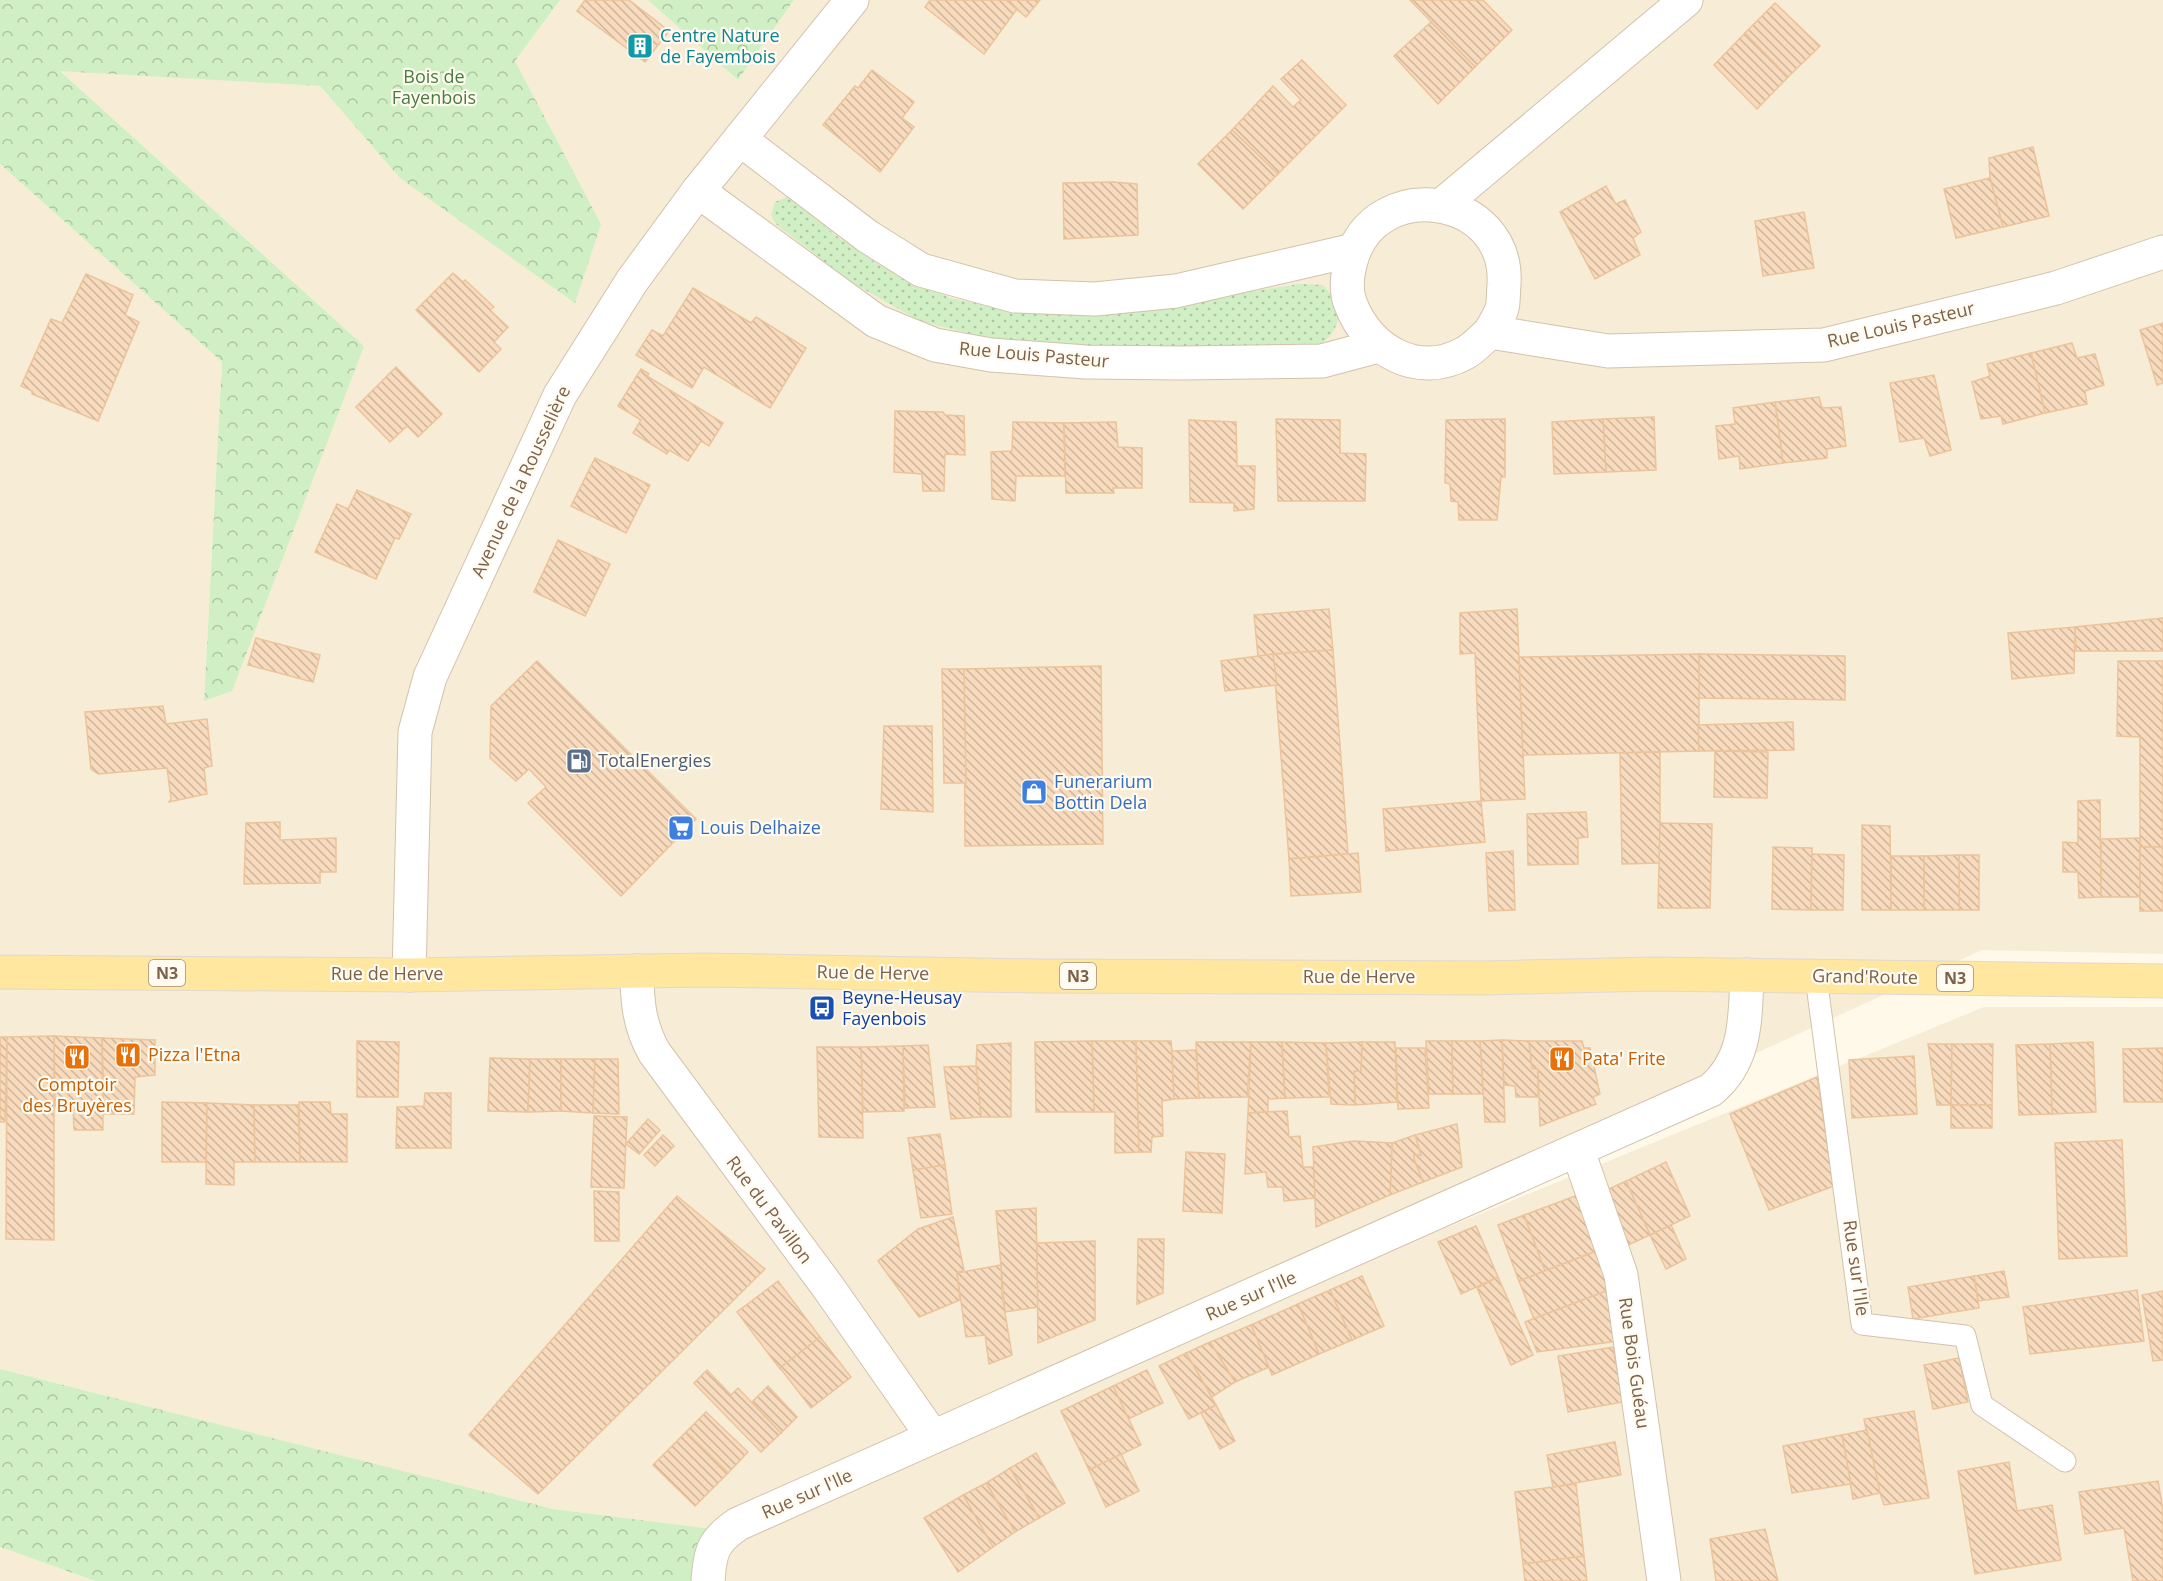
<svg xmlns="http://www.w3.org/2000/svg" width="2163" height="1581" font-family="'Open Sans',sans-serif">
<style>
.residential{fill:#f7ecd6}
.grass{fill:url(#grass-dots)}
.forest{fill:url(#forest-crowns)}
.building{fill:url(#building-back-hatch);stroke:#ecc49b;stroke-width:1.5}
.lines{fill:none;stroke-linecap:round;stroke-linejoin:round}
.lane-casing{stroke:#d3c2ac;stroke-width:23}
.street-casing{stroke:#d3c2ac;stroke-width:35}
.primary-casing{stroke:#e0d9d3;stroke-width:35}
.lane{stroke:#fff;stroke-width:21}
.street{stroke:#fff;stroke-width:33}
.primary{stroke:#ffe79f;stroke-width:33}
.labels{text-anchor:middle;stroke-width:4.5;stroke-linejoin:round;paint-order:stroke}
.shield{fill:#fffbf1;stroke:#a48f7b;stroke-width:1.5}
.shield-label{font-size:16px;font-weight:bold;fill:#7d6148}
.culture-label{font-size:18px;fill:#0d838f;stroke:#fffbf1;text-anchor:start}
.park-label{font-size:18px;fill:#477e3c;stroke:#fffbf1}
.street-label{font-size:18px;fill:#7d6148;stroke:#fffbf1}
.service-label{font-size:18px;fill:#4e5e75;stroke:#fffbf1;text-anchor:start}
.shop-label{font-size:18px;fill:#366cbe;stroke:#fffbf1;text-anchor:start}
.transit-label{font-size:18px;fill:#164399;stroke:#fffbf1;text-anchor:start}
.food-label{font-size:18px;fill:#c56008;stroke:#fffbf1;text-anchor:start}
</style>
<defs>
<pattern id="grass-dots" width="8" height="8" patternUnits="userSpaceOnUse" patternTransform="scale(1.5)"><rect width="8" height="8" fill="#d0efc4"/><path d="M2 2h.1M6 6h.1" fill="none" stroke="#aec5a1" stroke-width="1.8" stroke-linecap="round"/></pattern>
<pattern id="forest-crowns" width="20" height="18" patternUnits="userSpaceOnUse" patternTransform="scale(1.5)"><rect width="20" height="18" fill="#d0efc4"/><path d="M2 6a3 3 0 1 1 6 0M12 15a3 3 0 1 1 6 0" fill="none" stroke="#aec5a1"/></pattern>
<pattern id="building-back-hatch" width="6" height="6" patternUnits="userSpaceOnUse" patternTransform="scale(1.5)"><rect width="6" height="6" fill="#f8dbbd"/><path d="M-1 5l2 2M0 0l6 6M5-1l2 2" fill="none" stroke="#ceb59c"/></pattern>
</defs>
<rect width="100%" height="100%" fill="#fff9e9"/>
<g class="residential">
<path d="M560,0H648L738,80L794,0H2163V954L1982,950L734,1520L1984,1007H2163V1581H707L713,1529L553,1509L0,1369V164L222,362L204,700L364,346L59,70L320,86L400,178L601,224L515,61Z"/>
<path d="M0,1547L95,1581H0Z"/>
</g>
<path class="grass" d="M787,197L796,200L835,235L879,265L950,298L1005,309L1119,312L1299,284L1323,285C1343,307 1344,323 1322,344L1069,348L991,339L920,321L849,281L776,224L771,215L775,202Z"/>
<g class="forest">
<path d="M0,0H560L515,61L601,224L575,303L400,178L320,86L60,71L364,346L232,691L204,701L222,362L0,164Z"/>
<path d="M648,0H794L738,80Z"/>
<path d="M0,1369L553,1509L713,1529L707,1581H95L0,1547Z"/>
</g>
<g class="building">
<path d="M585,0H629L669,31L645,62L577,11Z"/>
<path d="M930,0H1006L1017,9L984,54L925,7Z"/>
<path d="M1006,0H1040L1026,17Z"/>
<path d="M1410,0H1483L1512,30L1475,67Z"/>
<path d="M1775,3L1820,46L1788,77L1745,33Z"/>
<path d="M1431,22L1475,67L1438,104L1394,56Z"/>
<path d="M1745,33L1788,77L1757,109L1714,65Z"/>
<path d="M1302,60L1346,105L1278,174L1232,130L1273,86L1293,107L1301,100L1281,79Z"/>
<path d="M872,70L914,102L902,118L914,127L880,172L823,125L855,86L858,88Z"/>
<path d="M1232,130L1278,174L1243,209L1198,164Z"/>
<path d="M2033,147L2049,216L2003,227L1990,178L1989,158Z"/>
<path d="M1990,178L2003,227L1956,238L1944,189Z"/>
<path d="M1114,182L1137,184L1138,235L1064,239L1063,183Z"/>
<path d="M1606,186L1616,204L1625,200L1641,232L1633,238L1640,255L1595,279L1560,212Z"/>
<path d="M1804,212L1814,268L1763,276L1755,221Z"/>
<path d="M453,273L463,282L465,280L494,307L490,310L508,327L494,342L501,349L479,372L416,310Z"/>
<path d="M86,274L133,295L125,315L139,322L98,421L32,394V391L21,386L51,319L62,323Z"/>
<path d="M693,288L751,323L756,317L806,348L770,408L704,367L692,388L636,355L652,330L663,336Z"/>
<path d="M2163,323V383L2157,385L2140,330Z"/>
<path d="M2072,343L2077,358L2095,354L2104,385L2085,391L2087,404L2045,413L2031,353Z"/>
<path d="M2031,353L2045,413L2003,424L2001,416L1981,419L1972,382L1990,376L1987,364Z"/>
<path d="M396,367L442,414L418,437L407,426L390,442L356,407Z"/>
<path d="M641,369L649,374L647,376L723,423L709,446L701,441L688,461L669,450L667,454L633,433L641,420L618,406Z"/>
<path d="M1934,375L1951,450L1930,456L1924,438L1900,442L1890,383Z"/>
<path d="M1819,397L1822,408L1841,407L1846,446L1827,449V458L1783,463L1775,402Z"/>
<path d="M1775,402L1783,463L1740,469L1739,456L1719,459L1716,426L1735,424L1733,408Z"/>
<path d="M895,411L943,412L945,415L964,416L965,455L945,454L944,491H923L922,474L894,472Z"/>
<path d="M1654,417L1656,470L1606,472L1603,419Z"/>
<path d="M1276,419L1340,420V453L1366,454L1365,501H1278Z"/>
<path d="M1505,419V477H1501L1497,520H1459L1458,502L1451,501L1450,484L1445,483L1446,420Z"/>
<path d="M1603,419L1606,472L1554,474L1552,422Z"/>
<path d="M1189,420L1236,422L1237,466H1255L1254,509L1234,511V503L1190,502Z"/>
<path d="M1013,422L1064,423L1065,476H1016L1015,501L992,499L991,452L1012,451Z"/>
<path d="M1116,422L1118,447L1142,448V488H1113L1114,493H1066L1064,423Z"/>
<path d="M595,458L650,485L626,533L571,506Z"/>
<path d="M357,490L411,514L399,539L395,538L376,579L315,552L337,504L348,509Z"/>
<path d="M558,540L610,564L585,616L534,592Z"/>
<path d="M1329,609L1333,650L1258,656L1254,615Z"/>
<path d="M1517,609L1525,799L1481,801L1475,653L1460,654V613Z"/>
<path d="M2163,618V651H2076L2075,627Z"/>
<path d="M2075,627L2074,673L2012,679L2008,633Z"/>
<path d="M256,638L320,655L313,682L248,665Z"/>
<path d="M1333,650L1348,854L1289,859L1273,654Z"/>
<path d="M1273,654L1277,685L1225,691L1221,661Z"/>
<path d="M1699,654L1845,656V700L1698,698Z"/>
<path d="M1699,654V751L1523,755L1519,657Z"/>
<path d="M537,661L696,819L621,896L528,803L546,787L529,769L516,781L490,758L491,706Z"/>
<path d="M2118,661H2163V847H2140V737L2117,736Z"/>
<path d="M1101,666L1103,844L965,846L964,669Z"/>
<path d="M942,669H964L966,783H944Z"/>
<path d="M163,706L166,724L207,719L212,766L204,768L207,794L169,802L171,799L167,768L98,774L91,769L85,712Z"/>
<path d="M1793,722L1794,750L1699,751L1698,725Z"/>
<path d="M884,726H932L933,812L881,809Z"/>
<path d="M1715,751L1768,752L1767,798L1714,797Z"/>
<path d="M1660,752V863L1622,864L1620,753Z"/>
<path d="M2100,800L2101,897L2079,898L2078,872H2063V842L2078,843V801Z"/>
<path d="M1481,801L1485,842L1386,851L1383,809Z"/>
<path d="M1586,812L1588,837L1578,838V864L1528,865L1527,814Z"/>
<path d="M280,822V840L336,838V872H320V883L244,884L246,823Z"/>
<path d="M1660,823L1712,824L1710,908H1658Z"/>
<path d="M1862,825L1890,826L1891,910H1862Z"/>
<path d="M2140,838V897H2101V839Z"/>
<path d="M1773,847L1812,848L1811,910L1772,909Z"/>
<rect x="2140" y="847" width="23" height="64"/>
<path d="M1513,851L1515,910L1489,911L1486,853Z"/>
<path d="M1358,853L1361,892L1291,896L1289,859Z"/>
<path d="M1812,854L1844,855L1843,910H1811Z"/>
<rect x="1959" y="855" width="20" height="55"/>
<path d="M1959,855V910H1924V856Z"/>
<rect x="1891" y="856" width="33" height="54"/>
<path d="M54,1036L102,1038L103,1130H74L73,1107L55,1106Z"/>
<path d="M54,1036V1240L6,1239L7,1037Z"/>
<path d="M0,1037H7L5,1122H0Z"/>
<path d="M102,1038L155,1040V1075L135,1077L134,1114H104Z"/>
<path d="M1502,1040L1529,1041L1532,1068L1538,1069V1097H1516L1515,1086L1504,1085Z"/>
<path d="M1502,1040L1505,1122H1485L1480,1041Z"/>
<path d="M357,1041L399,1042L398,1097H357Z"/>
<path d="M1092,1041H1136L1139,1152L1115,1153V1112H1094Z"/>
<path d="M1092,1041L1094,1112H1036L1035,1042Z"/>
<path d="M1136,1041H1171L1172,1051L1174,1099L1162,1101L1163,1136L1152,1137L1151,1152H1139Z"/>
<path d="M1426,1041H1452L1453,1094H1429Z"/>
<path d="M1452,1041H1480L1483,1094H1453Z"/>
<path d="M1529,1041H1582L1584,1048H1590L1600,1094L1593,1097L1596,1104L1540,1126L1538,1069L1532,1068Z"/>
<path d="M1196,1042H1251L1247,1097L1199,1098Z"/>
<path d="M1251,1042H1282L1285,1098L1268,1099V1112L1248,1113Z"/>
<path d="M1282,1042L1326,1043L1329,1097L1285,1098Z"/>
<path d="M1362,1042H1395L1397,1102L1355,1105L1354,1071H1361Z"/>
<path d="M1362,1042L1361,1071H1354L1355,1105L1331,1104L1326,1043Z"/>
<path d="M2093,1042L2096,1112L2052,1114L2050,1044Z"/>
<path d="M1011,1043V1117H981L976,1066L977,1045Z"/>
<path d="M1928,1044H1952L1951,1105H1937Z"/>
<path d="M1952,1044H1993L1992,1105H1951Z"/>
<path d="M2050,1044L2052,1114L2019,1115L2016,1045Z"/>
<path d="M928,1045L935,1107L905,1108L903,1046Z"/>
<path d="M903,1046L904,1111L863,1112L861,1047Z"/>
<path d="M817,1047H861L863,1138L819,1137Z"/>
<path d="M1396,1048H1425L1429,1108L1398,1109Z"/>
<path d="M2163,1048V1102H2124L2123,1049Z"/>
<path d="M1196,1050L1199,1098L1174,1099L1172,1051Z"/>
<path d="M1914,1056L1917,1114L1852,1118L1849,1060Z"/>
<path d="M490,1058L530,1059L528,1112L488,1111Z"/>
<path d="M530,1059H561V1111L528,1112Z"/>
<path d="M561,1059H595L593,1113L561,1111Z"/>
<path d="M595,1059H618L619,1114L593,1113Z"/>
<path d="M976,1066L981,1117L951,1119L944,1067Z"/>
<path d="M1817,1077L1834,1186L1769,1210L1730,1114Z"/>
<path d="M425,1093H451V1148H396L397,1107L424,1106Z"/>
<path d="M162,1102L207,1103L206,1162H162Z"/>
<path d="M299,1102H330L331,1114H347V1162H300Z"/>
<path d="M207,1103L254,1105L255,1162H234V1185L206,1184Z"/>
<path d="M254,1105H298L300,1162H255Z"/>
<rect x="1951" y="1105" width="41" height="23"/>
<path d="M1287,1111L1289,1137L1300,1136L1303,1167H1314L1315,1198L1284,1201L1283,1187H1268L1266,1172L1245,1174L1248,1113Z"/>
<path d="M594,1116L627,1117L624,1188L591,1187Z"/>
<path d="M648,1119L660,1130L639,1154L626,1144Z"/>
<path d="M1457,1124L1462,1167L1423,1182L1414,1159V1155H1421L1415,1135Z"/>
<path d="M940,1134L945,1165L913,1170L908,1138Z"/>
<path d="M663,1135L674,1146L655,1166L644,1155Z"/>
<path d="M1415,1135L1421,1155H1414V1159L1423,1182L1390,1195L1392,1143Z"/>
<path d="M2122,1140L2127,1256L2059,1259L2055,1143Z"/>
<path d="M1354,1141L1392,1143L1390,1195L1316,1227L1313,1147Z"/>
<path d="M1186,1152L1225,1154L1222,1213L1183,1211Z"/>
<path d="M1666,1162L1690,1216L1650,1235L1626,1181Z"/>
<path d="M945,1165L952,1214L921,1218L913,1170Z"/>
<path d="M1626,1181L1650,1235L1624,1247L1609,1189Z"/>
<path d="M594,1191L619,1192V1241H595Z"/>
<path d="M1578,1195L1599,1250L1545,1271L1524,1215Z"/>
<path d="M677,1196L765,1269L538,1494L469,1435Z"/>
<path d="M1036,1208L1038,1307L1005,1312L996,1211Z"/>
<path d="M1524,1215L1545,1271L1519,1281L1498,1225Z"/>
<path d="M953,1217L964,1270L957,1273L960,1300L919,1317L878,1261L918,1229Z"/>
<path d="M1671,1225L1686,1259L1666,1269L1650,1235Z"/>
<path d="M1476,1226L1498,1277L1461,1294L1438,1242Z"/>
<path d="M1138,1239H1164L1163,1293L1137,1304Z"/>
<path d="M1095,1241V1320L1038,1343L1037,1243Z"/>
<path d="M1599,1250L1614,1288L1534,1319L1519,1281Z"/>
<path d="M1001,1265L1002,1295L1012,1355L989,1364L985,1335L966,1337L957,1273Z"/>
<path d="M2004,1271L2009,1297L1978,1301L1974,1276Z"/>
<path d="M1362,1276L1384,1326L1352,1340L1330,1290Z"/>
<path d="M1974,1276L1979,1308L1913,1319L1908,1287Z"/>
<path d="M1498,1277L1533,1355L1511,1365L1477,1288Z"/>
<path d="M778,1281L820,1337L780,1369L737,1312Z"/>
<path d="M1330,1290L1352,1340L1319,1354L1298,1304Z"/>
<path d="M2137,1290L2144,1341L2030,1354L2023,1307Z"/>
<path d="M1606,1291L1618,1341L1537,1352L1525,1322Z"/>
<path d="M2163,1291V1360L2153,1361L2142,1295Z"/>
<path d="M1298,1304L1319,1354L1272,1375L1251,1325Z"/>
<path d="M1251,1325L1269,1367L1235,1382L1210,1342Z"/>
<path d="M820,1337L851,1377L811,1408L780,1368Z"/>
<path d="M1210,1342L1235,1382L1212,1397L1186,1353Z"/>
<path d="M1613,1347L1623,1402L1568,1412L1558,1356Z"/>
<path d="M1186,1353L1216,1405L1189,1419L1159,1366Z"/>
<path d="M1959,1358L1968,1402L1933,1409L1924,1365Z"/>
<path d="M707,1370L731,1395L738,1388L781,1433L761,1452L694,1383Z"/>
<path d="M1147,1370L1163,1403L1128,1419L1113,1386Z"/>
<path d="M768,1386L797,1417L781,1433L752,1402Z"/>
<path d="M1113,1386L1141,1445L1089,1470L1061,1411Z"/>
<path d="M1216,1405L1235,1441L1220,1449L1201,1413Z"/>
<path d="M1914,1411L1929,1498L1884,1505L1876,1481L1864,1419Z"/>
<path d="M706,1412L748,1452L728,1473L686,1432Z"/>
<path d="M1867,1430L1880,1493L1853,1499L1842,1435Z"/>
<path d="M686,1432L728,1473L695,1506L653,1465Z"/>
<path d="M1842,1435L1851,1484L1792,1493L1783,1446Z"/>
<path d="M1615,1442L1621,1475L1553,1487L1547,1455Z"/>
<path d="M1036,1453L1065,1503L1039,1518L1010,1468Z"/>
<path d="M1121,1454L1139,1491L1106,1507L1089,1470Z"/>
<path d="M2009,1462L2017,1511L2052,1505L2061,1560L1975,1574L1958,1471Z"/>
<path d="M1010,1468L1039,1518L1015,1532L986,1483Z"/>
<path d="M2158,1481L2163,1510V1581H2133L2124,1528L2085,1534L2079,1492Z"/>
<path d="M986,1483L1015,1532L993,1547L963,1495Z"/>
<path d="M1576,1484L1584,1556L1523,1564L1515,1492Z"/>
<path d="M963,1495L993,1547L958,1572L924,1518Z"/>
<path d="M1765,1529L1778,1581H1716L1710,1539Z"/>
<path d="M1584,1556L1587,1581H1525L1523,1564Z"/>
</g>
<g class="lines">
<defs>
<path id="lane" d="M1816,977L1862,1324L1965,1336L1982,1405L2065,1461"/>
<g id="street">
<path d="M741,140L867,236L921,270L1015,296L1095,299L1176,291L1354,250"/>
<path d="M698,191L876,321L935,345L991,355L1086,362L1181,363L1322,361L1378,346"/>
<path d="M1442,205L1686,0"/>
<path d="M1490,332C1494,324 1500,316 1502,308C1504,301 1503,292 1504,285C1510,193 1374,174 1351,261C1347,275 1345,291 1351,305C1369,351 1418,379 1465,353C1474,348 1482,339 1490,332L1608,351L1824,345L2056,288L2163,252"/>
<path d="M637,971C637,1001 639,1025 654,1052L828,1287L933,1437"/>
<path d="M409,975L415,732L430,677L560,395L632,281L698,191L852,0"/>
<path d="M1578,1151L1621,1275L1664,1581"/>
<path d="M708,1581C710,1551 713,1541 738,1524L1711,1090C1747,1060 1745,1019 1747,975"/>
</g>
<path id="primary" d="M0,972L409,975L705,970L1038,976L1484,978L1654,974L2163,981"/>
</defs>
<use href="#lane" class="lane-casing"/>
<use href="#street" class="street-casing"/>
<use href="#primary" class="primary-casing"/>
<use href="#lane" class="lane"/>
<use href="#street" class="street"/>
<use href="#primary" class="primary"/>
</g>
<defs>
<symbol id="building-square" viewBox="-11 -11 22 22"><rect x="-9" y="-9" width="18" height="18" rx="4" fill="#0f9aa8" stroke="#fffbf1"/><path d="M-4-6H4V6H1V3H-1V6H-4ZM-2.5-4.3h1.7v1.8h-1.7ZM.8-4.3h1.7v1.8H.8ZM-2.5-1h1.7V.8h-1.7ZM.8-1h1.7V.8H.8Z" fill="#fff"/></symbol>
<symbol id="fuel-square" viewBox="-11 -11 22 22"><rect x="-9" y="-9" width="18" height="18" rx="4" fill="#5c6f8a" stroke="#fffbf1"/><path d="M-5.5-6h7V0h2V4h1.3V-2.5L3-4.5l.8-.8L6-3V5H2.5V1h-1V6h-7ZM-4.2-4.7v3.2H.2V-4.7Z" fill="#fff"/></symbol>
<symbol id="shop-square" viewBox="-11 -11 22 22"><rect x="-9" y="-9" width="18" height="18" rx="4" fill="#3f7fe0" stroke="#fffbf1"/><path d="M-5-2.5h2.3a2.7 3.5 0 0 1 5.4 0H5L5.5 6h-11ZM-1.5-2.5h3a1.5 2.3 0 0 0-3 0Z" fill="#fff"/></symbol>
<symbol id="supermarket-square" viewBox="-11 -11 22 22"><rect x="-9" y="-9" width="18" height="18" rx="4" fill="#3f7fe0" stroke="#fffbf1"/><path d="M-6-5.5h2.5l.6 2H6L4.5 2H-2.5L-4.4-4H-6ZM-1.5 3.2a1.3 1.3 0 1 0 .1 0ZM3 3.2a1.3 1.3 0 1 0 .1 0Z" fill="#fff"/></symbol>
<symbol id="bus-square" viewBox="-11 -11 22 22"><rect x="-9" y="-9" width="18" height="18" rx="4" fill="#1a4fb4" stroke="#fffbf1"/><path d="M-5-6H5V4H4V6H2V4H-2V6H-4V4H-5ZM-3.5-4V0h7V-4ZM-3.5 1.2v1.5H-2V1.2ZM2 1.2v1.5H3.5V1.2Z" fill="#fff"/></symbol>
<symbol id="restaurant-square" viewBox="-11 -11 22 22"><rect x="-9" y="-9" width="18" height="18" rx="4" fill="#e8710a" stroke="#fffbf1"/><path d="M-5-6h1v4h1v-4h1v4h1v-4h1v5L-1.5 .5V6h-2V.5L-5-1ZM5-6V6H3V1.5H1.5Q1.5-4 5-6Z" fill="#fff"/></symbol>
</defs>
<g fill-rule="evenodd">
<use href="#building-square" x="625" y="31" width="30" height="30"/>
<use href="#fuel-square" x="564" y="746" width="30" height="30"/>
<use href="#shop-square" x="1019" y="777" width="30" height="30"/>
<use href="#supermarket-square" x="666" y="813" width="30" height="30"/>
<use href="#bus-square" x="807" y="993" width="30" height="30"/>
<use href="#restaurant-square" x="113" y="1040" width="30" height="30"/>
<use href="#restaurant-square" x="62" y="1042" width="30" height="30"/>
<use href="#restaurant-square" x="1547" y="1044" width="30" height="30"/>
</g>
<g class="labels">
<g class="shield">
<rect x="149" y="960" width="36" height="26" rx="4.5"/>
<rect x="1060" y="963" width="36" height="26" rx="4.5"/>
<rect x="1937" y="965" width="36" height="26" rx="4.5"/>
</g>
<g class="shield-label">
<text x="167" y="979">N3</text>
<text x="1078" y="982">N3</text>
<text x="1955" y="984">N3</text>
</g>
<g class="culture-label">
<text x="660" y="42">Centre Nature<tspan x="660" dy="21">de Fayembois</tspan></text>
</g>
<g class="park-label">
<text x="434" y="83">Bois de<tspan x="434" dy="21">Fayenbois</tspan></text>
</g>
<g class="street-label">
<text transform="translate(1901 325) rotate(-13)" y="6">Rue Louis Pasteur</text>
<text transform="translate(1034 355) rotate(5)" y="6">Rue Louis Pasteur</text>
<text transform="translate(521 482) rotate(-65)" y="6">Avenue de la Rousselière</text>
<text transform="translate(873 973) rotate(1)" y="6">Rue de Herve</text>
<text x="387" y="980">Rue de Herve</text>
<text x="1359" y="983">Rue de Herve</text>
<text transform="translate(1865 977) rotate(1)" y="6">Grand'Route</text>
<text transform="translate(769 1210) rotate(53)" y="6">Rue du Pavillon</text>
<text transform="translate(1856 1268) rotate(82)" y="6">Rue sur l'Ile</text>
<text transform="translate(1251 1296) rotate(-24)" y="6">Rue sur l'Ile</text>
<text transform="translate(1634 1363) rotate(82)" y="6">Rue Bois Guéau</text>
<text transform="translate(807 1494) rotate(-24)" y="6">Rue sur l'Ile</text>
</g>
<g class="service-label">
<text x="598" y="767">TotalEnergies</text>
</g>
<g class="shop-label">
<text x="1054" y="788">Funerarium<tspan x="1054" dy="21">Bottin Dela</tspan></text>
<text x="700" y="834">Louis Delhaize</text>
</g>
<g class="transit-label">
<text x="842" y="1004">Beyne-Heusay<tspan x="842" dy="21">Fayenbois</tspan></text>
</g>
<g class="food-label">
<text x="148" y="1061">Pizza l'Etna</text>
<text x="1582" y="1065">Pata' Frite</text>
<text x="77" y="1091" text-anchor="middle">Comptoir<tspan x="77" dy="21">des Bruyères</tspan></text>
</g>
</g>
</svg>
